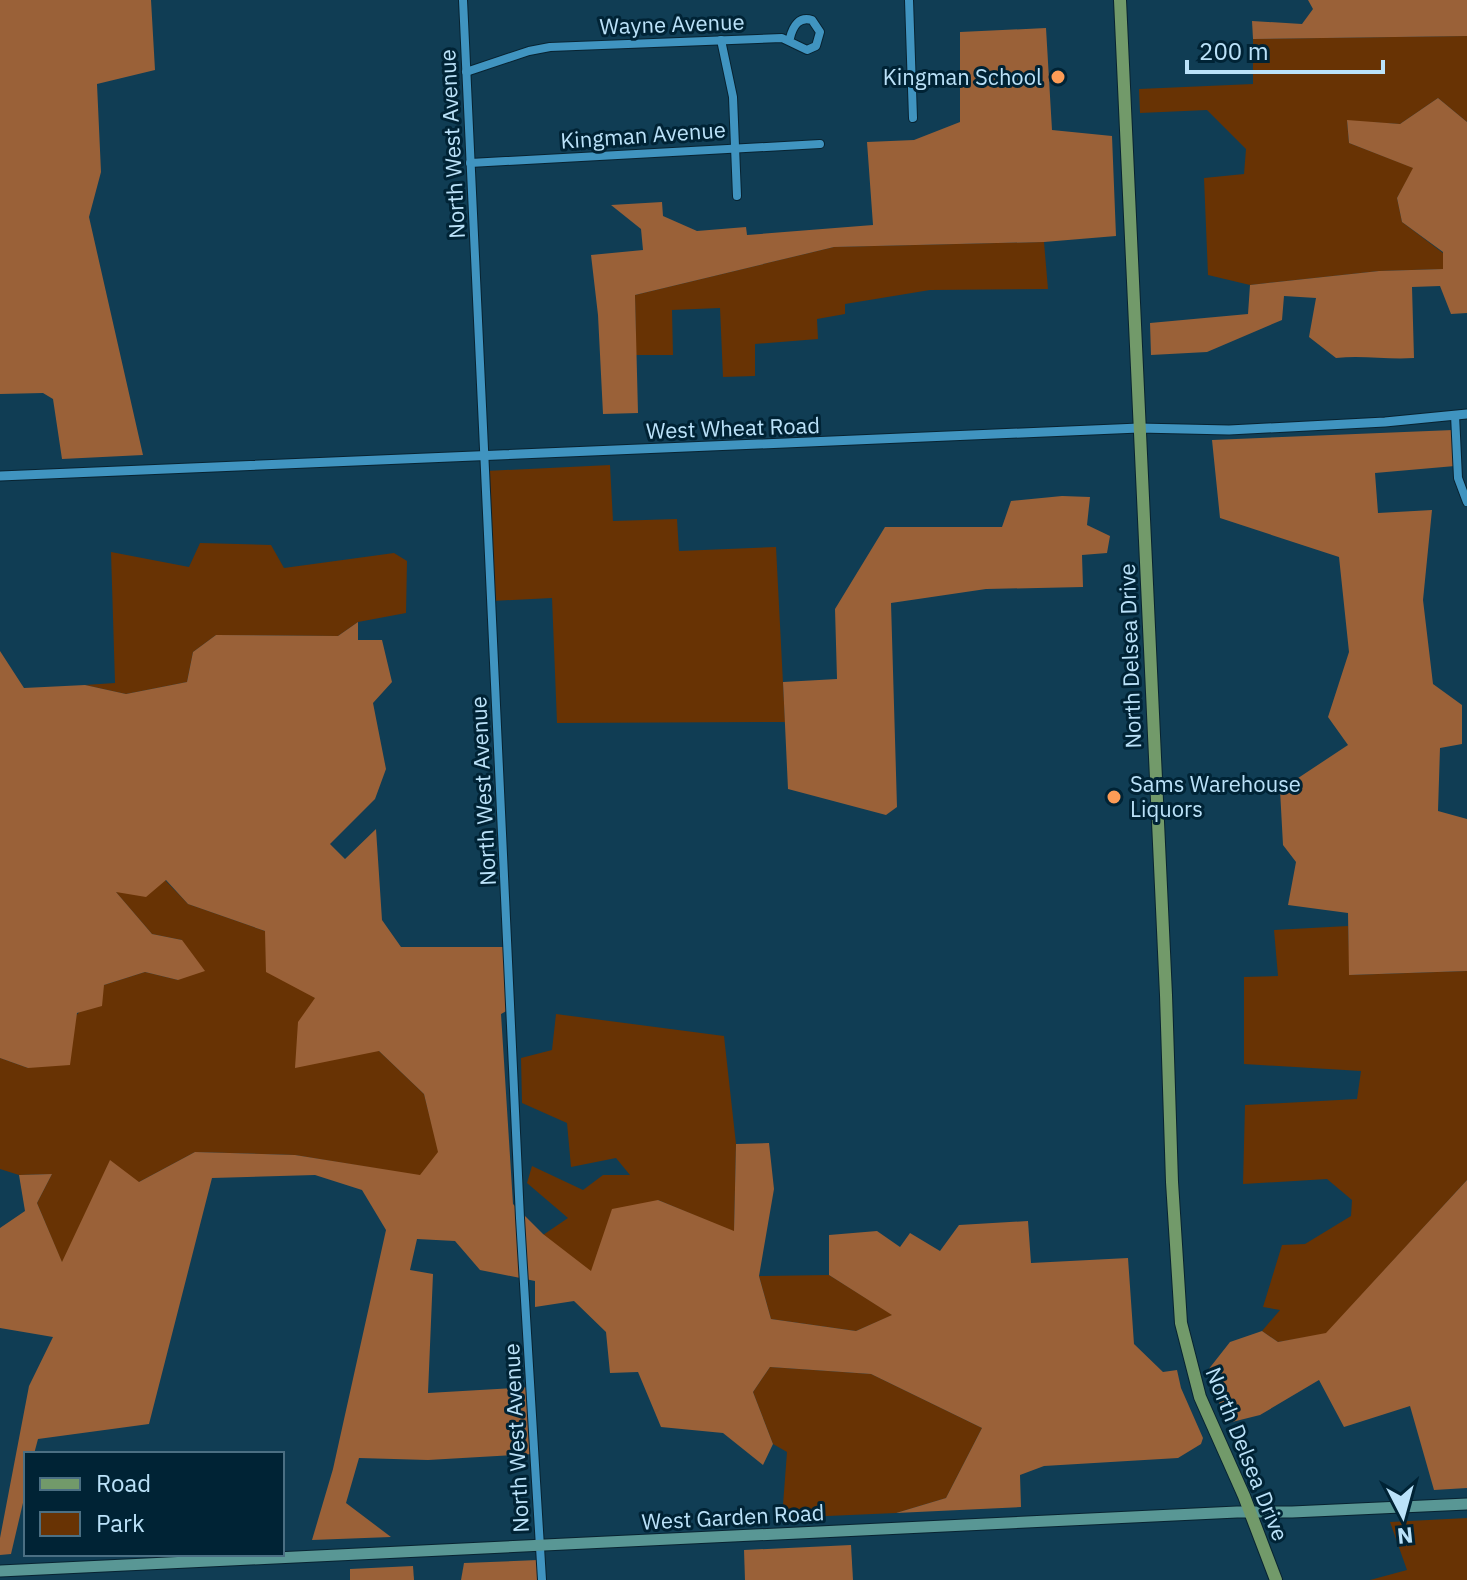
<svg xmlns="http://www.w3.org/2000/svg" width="1467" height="1580" font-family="'IBM Plex Sans',sans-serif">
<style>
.green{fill:#683304}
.forest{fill:#9a6138}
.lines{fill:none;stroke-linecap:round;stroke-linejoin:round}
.minor-casing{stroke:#082331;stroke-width:10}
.tertiary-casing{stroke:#082331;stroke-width:11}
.secondary-casing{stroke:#082331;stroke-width:13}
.primary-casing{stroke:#082331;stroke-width:14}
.minor{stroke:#4094c0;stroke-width:8}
.tertiary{stroke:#4094c0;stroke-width:9}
.secondary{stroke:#599795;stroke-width:11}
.primary{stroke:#729a6a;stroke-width:12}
.poi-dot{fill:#fd9c56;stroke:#002335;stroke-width:3}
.labels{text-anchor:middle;stroke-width:6;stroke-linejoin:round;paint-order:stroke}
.street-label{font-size:22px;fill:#bbe2f9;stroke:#002335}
.poi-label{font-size:22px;fill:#bbe2f9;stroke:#002335;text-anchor:end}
</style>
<rect width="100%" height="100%" fill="#103d54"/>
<g class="green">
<path d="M1467,36V122L1438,98L1400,124L1347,121L1349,143L1414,168L1397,198L1402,222L1443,253V269L1379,271L1250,285L1208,275L1204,178L1244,174L1246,149L1207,110L1140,113L1139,89L1253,84V39Z"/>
<path d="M1044,242L1048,289L930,290L845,304V314L817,319L818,339L755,344V376L723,377L720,308L672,310L673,355H636L635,295L834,247Z"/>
<path d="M610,465L613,521L677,519L679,551L776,547L785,722L557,723L552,598L492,601L486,471Z"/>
<path d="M200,543L271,545L284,568L394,553L407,561L406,613L358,622L338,636L216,635L193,652L187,682L126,694L85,685L115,683L111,552L189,567Z"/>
<path d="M165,880L188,904L265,931L315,998L379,1051L424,1094L439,1152L421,1176L295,1155L195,1152L139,1182L62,1263L37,1203L52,1174L19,1175L0,1169V1058L28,1068L104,985L145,972L178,980L182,940L152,934L115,891Z"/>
<path d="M1348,926L1350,975L1467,971V1180L1326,1334L1278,1342L1262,1331L1280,1310L1263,1307L1282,1245L1305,1244L1351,1216L1352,1200L1327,1179L1243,1184L1245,1105L1357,1099L1361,1071L1244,1064V977L1278,976L1274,930Z"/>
<path d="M556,1014L724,1036L736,1144L734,1232L658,1200L591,1272L543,1235L568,1218L527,1183L532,1166L583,1190L603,1175H630L616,1158L571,1167L567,1123L522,1103L521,1058L552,1050Z"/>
<path d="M829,1275L893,1315L856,1331L771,1319L759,1276Z"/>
<path d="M770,1367L871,1374L982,1428L946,1498L896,1513L782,1518L787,1452L773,1444L753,1392Z"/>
<path d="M1467,1518V1580H1370L1407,1570L1390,1522Z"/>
</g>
<g class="forest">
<path d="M0,0H151L155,70L97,84L101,172L89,217L143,455L62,459L53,399L43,393L0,394Z"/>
<path d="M1308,0H1467V36L1253,39L1252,21L1302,24L1313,9Z"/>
<path d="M1046,28L1052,130L1112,136L1116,236L1044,242L834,247L635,295L638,413L603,414L598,315L591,255L643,250L641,229L611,205L662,202L663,216L697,231L746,227L747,235L873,225L867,142L914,140L960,122V32Z"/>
<path d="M1438,98L1467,122V313L1451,314L1440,286L1412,287L1414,358C1388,360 1363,355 1336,358L1309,337L1316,298L1284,296L1282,320L1207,352L1151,355L1150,323L1248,314L1250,285L1379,271L1443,269V252L1402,222L1397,198L1413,168L1349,143L1347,120L1400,124Z"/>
<path d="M1453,430L1455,466L1375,473L1378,513L1432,510L1423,600L1433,684L1462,705V744L1440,748L1438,811L1467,819V971L1349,975L1348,913L1288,905L1296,862L1283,845L1280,790L1348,745L1328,717L1349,652L1339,557L1220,518L1212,440Z"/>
<path d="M1062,496L1090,497L1087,525L1110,536L1107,553L1082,555L1083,587L986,589L891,603L897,807L886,815L788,789L783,682L837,679L835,609L885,527H1002L1011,501Z"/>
<path d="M358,622V640H382L392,682L373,703L386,769L375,799L330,844L345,859L376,829L382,920L401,947H508L510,1009L501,1014L513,1204L543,1234L591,1271L612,1209L658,1200L734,1231L736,1144L769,1143L774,1189L759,1276L771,1319L856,1331L892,1315L829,1275V1235L877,1231L900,1247L910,1233L940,1251L959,1225L1028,1221L1031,1263L1128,1258L1134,1344L1163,1372L1177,1370L1181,1388L1203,1438L1201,1444L1178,1458L1044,1466L1020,1475L1021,1507L896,1513L946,1498L982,1428L871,1374L770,1367L753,1392L773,1444L763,1465L723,1433L661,1427L638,1372L610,1373L606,1332L574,1301L535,1307V1281L480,1270L455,1241L417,1239L410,1270L433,1274L428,1393L530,1387L533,1454L428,1460L359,1458L346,1503L391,1537L312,1540L333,1469L386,1230L362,1190L315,1175L212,1178L149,1424L38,1439L34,1454H26V1490L11,1554L0,1555V1538L29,1386L53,1337L0,1328V1228L25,1211L19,1175L52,1174L37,1203L62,1262L110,1160L139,1182L195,1152L295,1155L420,1175L438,1152L424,1094L379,1051L295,1068L298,1022L315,998L266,972L265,931L188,904L166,880L146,897L116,892L152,934L182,940L205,971L178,980L145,972L104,985L102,1006L77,1013L70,1065L28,1068L0,1058V651L24,688L85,685L126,694L187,682L193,652L216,635L338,636Z"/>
<path d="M1467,1180V1488L1434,1490L1410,1406L1344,1427L1319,1380L1260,1415L1228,1423L1214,1392L1208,1370L1230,1342L1262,1331L1278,1342L1326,1333Z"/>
<path d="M851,1545L853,1580H745L744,1550Z"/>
<path d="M538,1560L539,1580H461L464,1563Z"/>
<path d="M413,1566L414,1580H350V1569Z"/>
</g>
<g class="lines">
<defs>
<g id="minor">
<path d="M463,0L520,1218L542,1580"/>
<path d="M909,0L913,118"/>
<path d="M721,40L733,97L737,196"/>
<path d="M466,72L529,51L550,47L782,38L807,50L816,46L820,32L812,20C799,16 793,26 790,38"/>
<path d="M470,163L820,144"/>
<path d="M1455,415L1458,478L1467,502"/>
</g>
<path id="tertiary" d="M0,476L1139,428L1229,430L1385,422L1467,414"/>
<path id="secondary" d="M0,1571L1237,1512H1292L1467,1504"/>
<path id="primary" d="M1120,0L1166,995L1172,1182L1181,1323L1200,1397L1244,1496L1276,1580"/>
</defs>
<use href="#minor" class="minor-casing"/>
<use href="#tertiary" class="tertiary-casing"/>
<use href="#secondary" class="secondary-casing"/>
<use href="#primary" class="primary-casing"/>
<use href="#minor" class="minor"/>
<use href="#tertiary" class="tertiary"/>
<use href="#secondary" class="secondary"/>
<use href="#primary" class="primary"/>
</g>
<g class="poi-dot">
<circle cx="1058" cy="77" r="8"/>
<circle cx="1114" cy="797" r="8"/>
</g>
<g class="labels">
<g class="street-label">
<text transform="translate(672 24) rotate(-2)" y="8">Wayne Avenue</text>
<text transform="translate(643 135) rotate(-4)" y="8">Kingman Avenue</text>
<text transform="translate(452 144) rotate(-93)" y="8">North West Avenue</text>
<text transform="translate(733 428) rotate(-2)" y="8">West Wheat Road</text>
<text transform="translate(1130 656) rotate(-92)" y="8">North Delsea Drive</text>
<text transform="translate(483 791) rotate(-93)" y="8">North West Avenue</text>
<text transform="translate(516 1438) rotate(-93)" y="8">North West Avenue</text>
<text transform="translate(1247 1454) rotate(68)" y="8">North Delsea Drive</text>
<text transform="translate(733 1517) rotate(-3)" y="8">West Garden Road</text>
</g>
<g class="poi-label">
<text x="1042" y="85">Kingman School</text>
<text x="1130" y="792" text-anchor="start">Sams Warehouse<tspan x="1130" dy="25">Liquors</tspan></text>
</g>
</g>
<rect x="24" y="1452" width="260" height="104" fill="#002335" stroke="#4b6f83" stroke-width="2"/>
<rect x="40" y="1478" width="40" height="12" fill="#729a6a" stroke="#4b6f83" stroke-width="2"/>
<text x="96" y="1492" font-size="24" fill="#bbe2f9">Road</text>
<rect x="40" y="1512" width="40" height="24" fill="#683304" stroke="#4b6f83" stroke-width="2"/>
<text x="96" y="1532" font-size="24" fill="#bbe2f9">Park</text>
<g transform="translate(1403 1516) rotate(174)" stroke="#002335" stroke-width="6" paint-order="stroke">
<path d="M0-6L14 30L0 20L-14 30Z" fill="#bbe2f9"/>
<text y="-12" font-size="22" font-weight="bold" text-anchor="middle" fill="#bbe2f9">N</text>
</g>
<path d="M1187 60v12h196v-12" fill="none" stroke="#bbe2f9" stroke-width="4"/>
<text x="1199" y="60" font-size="24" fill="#bbe2f9" stroke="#002335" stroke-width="6" paint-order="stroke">200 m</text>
</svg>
